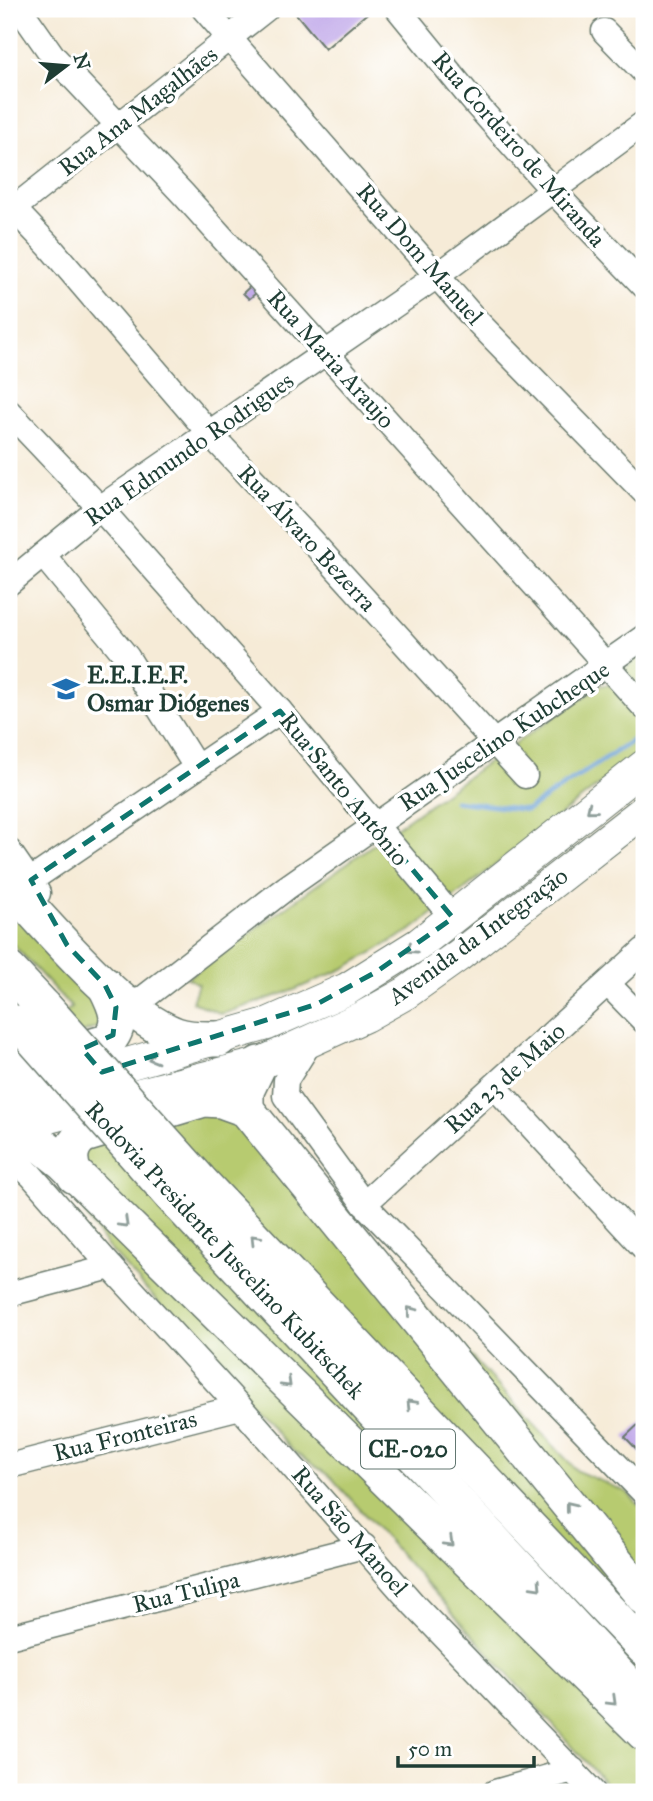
<svg xmlns="http://www.w3.org/2000/svg" width="653" height="1801" font-family="'IM FELL Great Primer',serif">
<style>
.green{fill:#b7cb6f;stroke:#6b8452;stroke-width:2}
.lines{fill:none;stroke-linecap:round;stroke-linejoin:round}
.stream{stroke:#679fd5;stroke-width:5}
.building{fill:#bba1e7}
.minor-casing{stroke:#6a7a6d;stroke-width:27}
.major-casing{stroke:#6a7a6d;stroke-width:34}
.highway-casing{stroke:#6a7a6d;stroke-width:38}
.minor{stroke:#fff;stroke-width:24}
.major{stroke:#fff;stroke-width:32}
.highway{stroke:#fff;stroke-width:35}
.highway-bridge-casing{stroke:#6a7a6d;stroke-width:38;stroke-linecap:butt}
.highway-bridge{stroke:#fff;stroke-width:35}
.oneway{stroke:#8f9e9a}
.marked{fill:none;stroke:#0f766e;stroke-width:5;stroke-dasharray:14 9;stroke-linejoin:round}
.labels{text-anchor:middle;stroke-width:7;stroke-linejoin:round;paint-order:stroke}
.shield{fill:#fff;stroke:#627771;stroke-width:2}
.shield-label{font-size:23px;font-weight:bold;fill:#1f3d34}
.street-label{font-size:24px;fill:#1f3d34;stroke:#fff}
.poi-label{font-size:24px;font-weight:bold;fill:#1f3d34;stroke:#fff;text-anchor:start}
</style>
<rect width="100%" height="100%" fill="#fff"/>
<filter id="ink" filterUnits="userSpaceOnUse"><feTurbulence type="fractalNoise" baseFrequency=".0143" numOctaves="2"/><feDisplacementMap in="SourceGraphic" scale="14" xChannelSelector="R" yChannelSelector="G"/><feConvolveMatrix kernelMatrix="1 2 1 2 8 2 1 2 1" color-interpolation-filters="sRGB"/></filter>
<filter id="wash" filterUnits="userSpaceOnUse"><feTurbulence type="fractalNoise" baseFrequency=".00686" numOctaves="4" result="noise"/><feDisplacementMap in="SourceGraphic" scale="28" xChannelSelector="R" yChannelSelector="G"/><feGaussianBlur stdDeviation="1.57" result="paint"/><feColorMatrix in="noise" values="0 0 0 0 0 0 0 0 0 0 0 0 0 0 0 0 0 1.4 0 .05"/><feComposite in="paint" operator="in"/></filter>
<g filter="url(#wash)">
<rect width="100%" height="100%" fill="#f6ebd7"/>
<g class="green">
<path d="M644,653V693L624,669Z"/>
<path d="M602,685H610L644,719V750L413,929L345,968L294,990L222,1014L192,1002L198,984L187,978L495,757Z"/>
<path d="M9,901L103,1005L106,1024L9,1061V1041L72,1008L9,940Z"/>
<path d="M219,1108L283,1153L577,1471L627,1492L644,1511V1792H613L331,1477L294,1452L107,1246C70,1195 73,1198 86,1137Z"/>
</g>
<g class="lines">
<path class="stream" d="M455,801L527,810L641,735"/>
</g>
<g id="blocks">
<g class="building">
<path d="M292,9H370L371,10L325,49Z"/>
<path d="M256,281L262,288L249,299L243,293Z"/>
<path d="M644,1419V1457L625,1437Z"/>
</g>
</g>
</g>
<g filter="url(#ink)">
<use href="#blocks" fill-opacity="0" stroke="#6a7a6d" stroke-width="2"/>
<g class="lines">
<defs>
<g id="minor">
<path d="M20,9L53,56L184,195L644,707"/>
<path d="M204,9L472,316L644,492"/>
<path d="M398,9L474,102L554,192L644,286"/>
<path d="M604,31L644,72"/>
<path d="M9,204L49,246L210,434L307,536L525,776"/>
<path d="M9,212L266,9"/>
<path d="M9,412L100,508L280,711L453,918"/>
<path d="M43,555L127,657L196,767"/>
<path d="M9,583L100,508L437,276L644,123"/>
<path d="M9,851L38,893"/>
<path d="M31,880L280,711"/>
<path d="M608,984L644,1021"/>
<path d="M125,1002L141,1000L286,888L644,637"/>
<path d="M310,1042L286,1080L285,1096L364,1204L644,1493"/>
<path d="M495,1087L644,1248"/>
<path d="M9,1155L31,1175L111,1267L240,1407L415,1606L593,1792"/>
<path d="M364,1204L644,950"/>
<path d="M9,1294L111,1267"/>
<path d="M9,1466L240,1407"/>
<path d="M9,1637L364,1546"/>
<path d="M495,1792L573,1770"/>
</g>
<g id="major">
<path d="M9,1098L267,1024L347,989L419,944L644,766"/>
<path d="M9,1127L259,1064L365,1016L406,993L458,956L644,811"/>
</g>
<g id="highway">
<path d="M9,885C50,929 121,1015 176,1035C190,1040 204,1039 219,1039"/>
<path d="M9,970L44,1007"/>
<path d="M9,1071L107,1042C125,1023 115,1005 105,985"/>
<path d="M246,1109V1091L259,1064"/>
<path d="M9,1132L44,1147L63,1162L644,1733"/>
<path d="M75,1176C68,1160 69,1145 84,1135L204,1099L221,1100L246,1109L644,1597"/>
<path d="M199,1180L644,1648"/>
<path d="M172,1196L644,1702"/>
</g>
</defs>
<use href="#minor" class="minor-casing"/>
<use href="#major" class="major-casing"/>
<use href="#highway" class="highway-casing"/>
<use href="#minor" class="minor"/>
<use href="#major" class="major"/>
<use href="#highway" class="highway"/>
<defs>
<g id="highway-bridge">
<path d="M44,1007L199,1180"/>
<path d="M19,1023L172,1196"/>
</g>
</defs>
<use href="#highway-bridge" class="highway-bridge-casing"/>
<use href="#highway-bridge" class="highway-bridge"/>
</g>
<defs><path id="oneway-chevron" d="M-2-3.5L2.5 0L-2 3.5" fill="none" stroke-width="1.6" stroke-linecap="round" stroke-linejoin="round" transform="scale(1.75)"/></defs>
<g class="oneway">
<use href="#oneway-chevron" transform="translate(591 809) rotate(141)"/>
<use href="#oneway-chevron" transform="translate(411 949) rotate(146)"/>
<use href="#oneway-chevron" transform="translate(153 1058) rotate(164)"/>
<use href="#oneway-chevron" transform="translate(124 1223) rotate(44)"/>
<use href="#oneway-chevron" transform="translate(255 1239) rotate(-134)"/>
<use href="#oneway-chevron" transform="translate(411 1311) rotate(-129)"/>
<use href="#oneway-chevron" transform="translate(287 1383) rotate(44)"/>
<use href="#oneway-chevron" transform="translate(411 1404) rotate(-134)"/>
<use href="#oneway-chevron" transform="translate(570 1506) rotate(-129)"/>
<use href="#oneway-chevron" transform="translate(449 1542) rotate(44)"/>
<use href="#oneway-chevron" transform="translate(537 1586) rotate(47)"/>
<use href="#oneway-chevron" transform="translate(612 1701) rotate(44)"/>
</g>
</g>
<path class="marked" d="M280,711L453,918L376,972L317,1004L102,1072L82,1049L113,1035L116,1007L105,985L67,945L31,880Z"/>
<defs>
<symbol id="school-bare" viewBox="-9 -9 18 18"><path d="M0-5L7-2L0 1L-7-2ZM-4 1L0 2.5L4 1V4Q0 6-4 4Z" fill="#1f6fb2" stroke="#fff" stroke-width="2.5" paint-order="stroke"/></symbol>
</defs>
<g fill-rule="evenodd">
<use href="#school-bare" x="47" y="670" width="38" height="38"/>
</g>
<g class="labels">
<rect class="shield" x="361" y="1429.5" width="94" height="39" rx="5"/>
<g class="shield-label">
<text x="408" y="1457">CE-020</text>
</g>
<g class="street-label">
<text transform="translate(138 111) rotate(-38)" y="8">Rua Ana Magalhães</text>
<text transform="translate(519 149) rotate(49)" y="8">Rua Cordeiro de Miranda</text>
<text transform="translate(420 254) rotate(49)" y="8">Rua Dom Manuel</text>
<text transform="translate(331 359) rotate(48)" y="8">Rua Maria Araujo</text>
<text transform="translate(189 449) rotate(-35)" y="8">Rua Edmundo Rodrigues</text>
<text transform="translate(307 538) rotate(47)" y="8">Rua Álvaro Bezerra</text>
<text transform="translate(504 736) rotate(-34)" y="8">Rua Juscelino Kubcheque</text>
<text transform="translate(344 789) rotate(51)" y="8">Rua Santo Antônio</text>
<text transform="translate(478 936) rotate(-36)" y="8">Avenida da Integração</text>
<text transform="translate(505 1078) rotate(-42)" y="8">Rua 23 de Maio</text>
<text transform="translate(225 1250) rotate(47)" y="8">Rodovia Presidente Juscelino Kubitschek</text>
<text transform="translate(125 1436) rotate(-14)" y="8">Rua Fronteiras</text>
<text transform="translate(350 1531) rotate(49)" y="8">Rua São Manoel</text>
<text transform="translate(186 1592) rotate(-14)" y="8">Rua Tulipa</text>
</g>
<g class="poi-label">
<text x="87" y="683">E.E.I.E.F.<tspan x="87" dy="28">Osmar Diógenes</tspan></text>
</g>
</g>
<rect width="653" height="1801" fill="none" stroke="#fff" stroke-width="35"/>
<g transform="translate(66 66) rotate(74)" stroke="#ffffff" stroke-width="5" paint-order="stroke">
<path d="M0-5L12 26L0 18L-12 26Z" fill="#1f3d34"/>
<text y="-10" font-size="19" font-weight="bold" text-anchor="middle" fill="#1f3d34">N</text>
</g>
<path d="M398 1756v10h136v-10" fill="none" stroke="#1f3d34" stroke-width="3.5"/>
<text x="408" y="1756" font-size="21" fill="#1f3d34" stroke="#ffffff" stroke-width="5" paint-order="stroke">50 m</text>
</svg>
